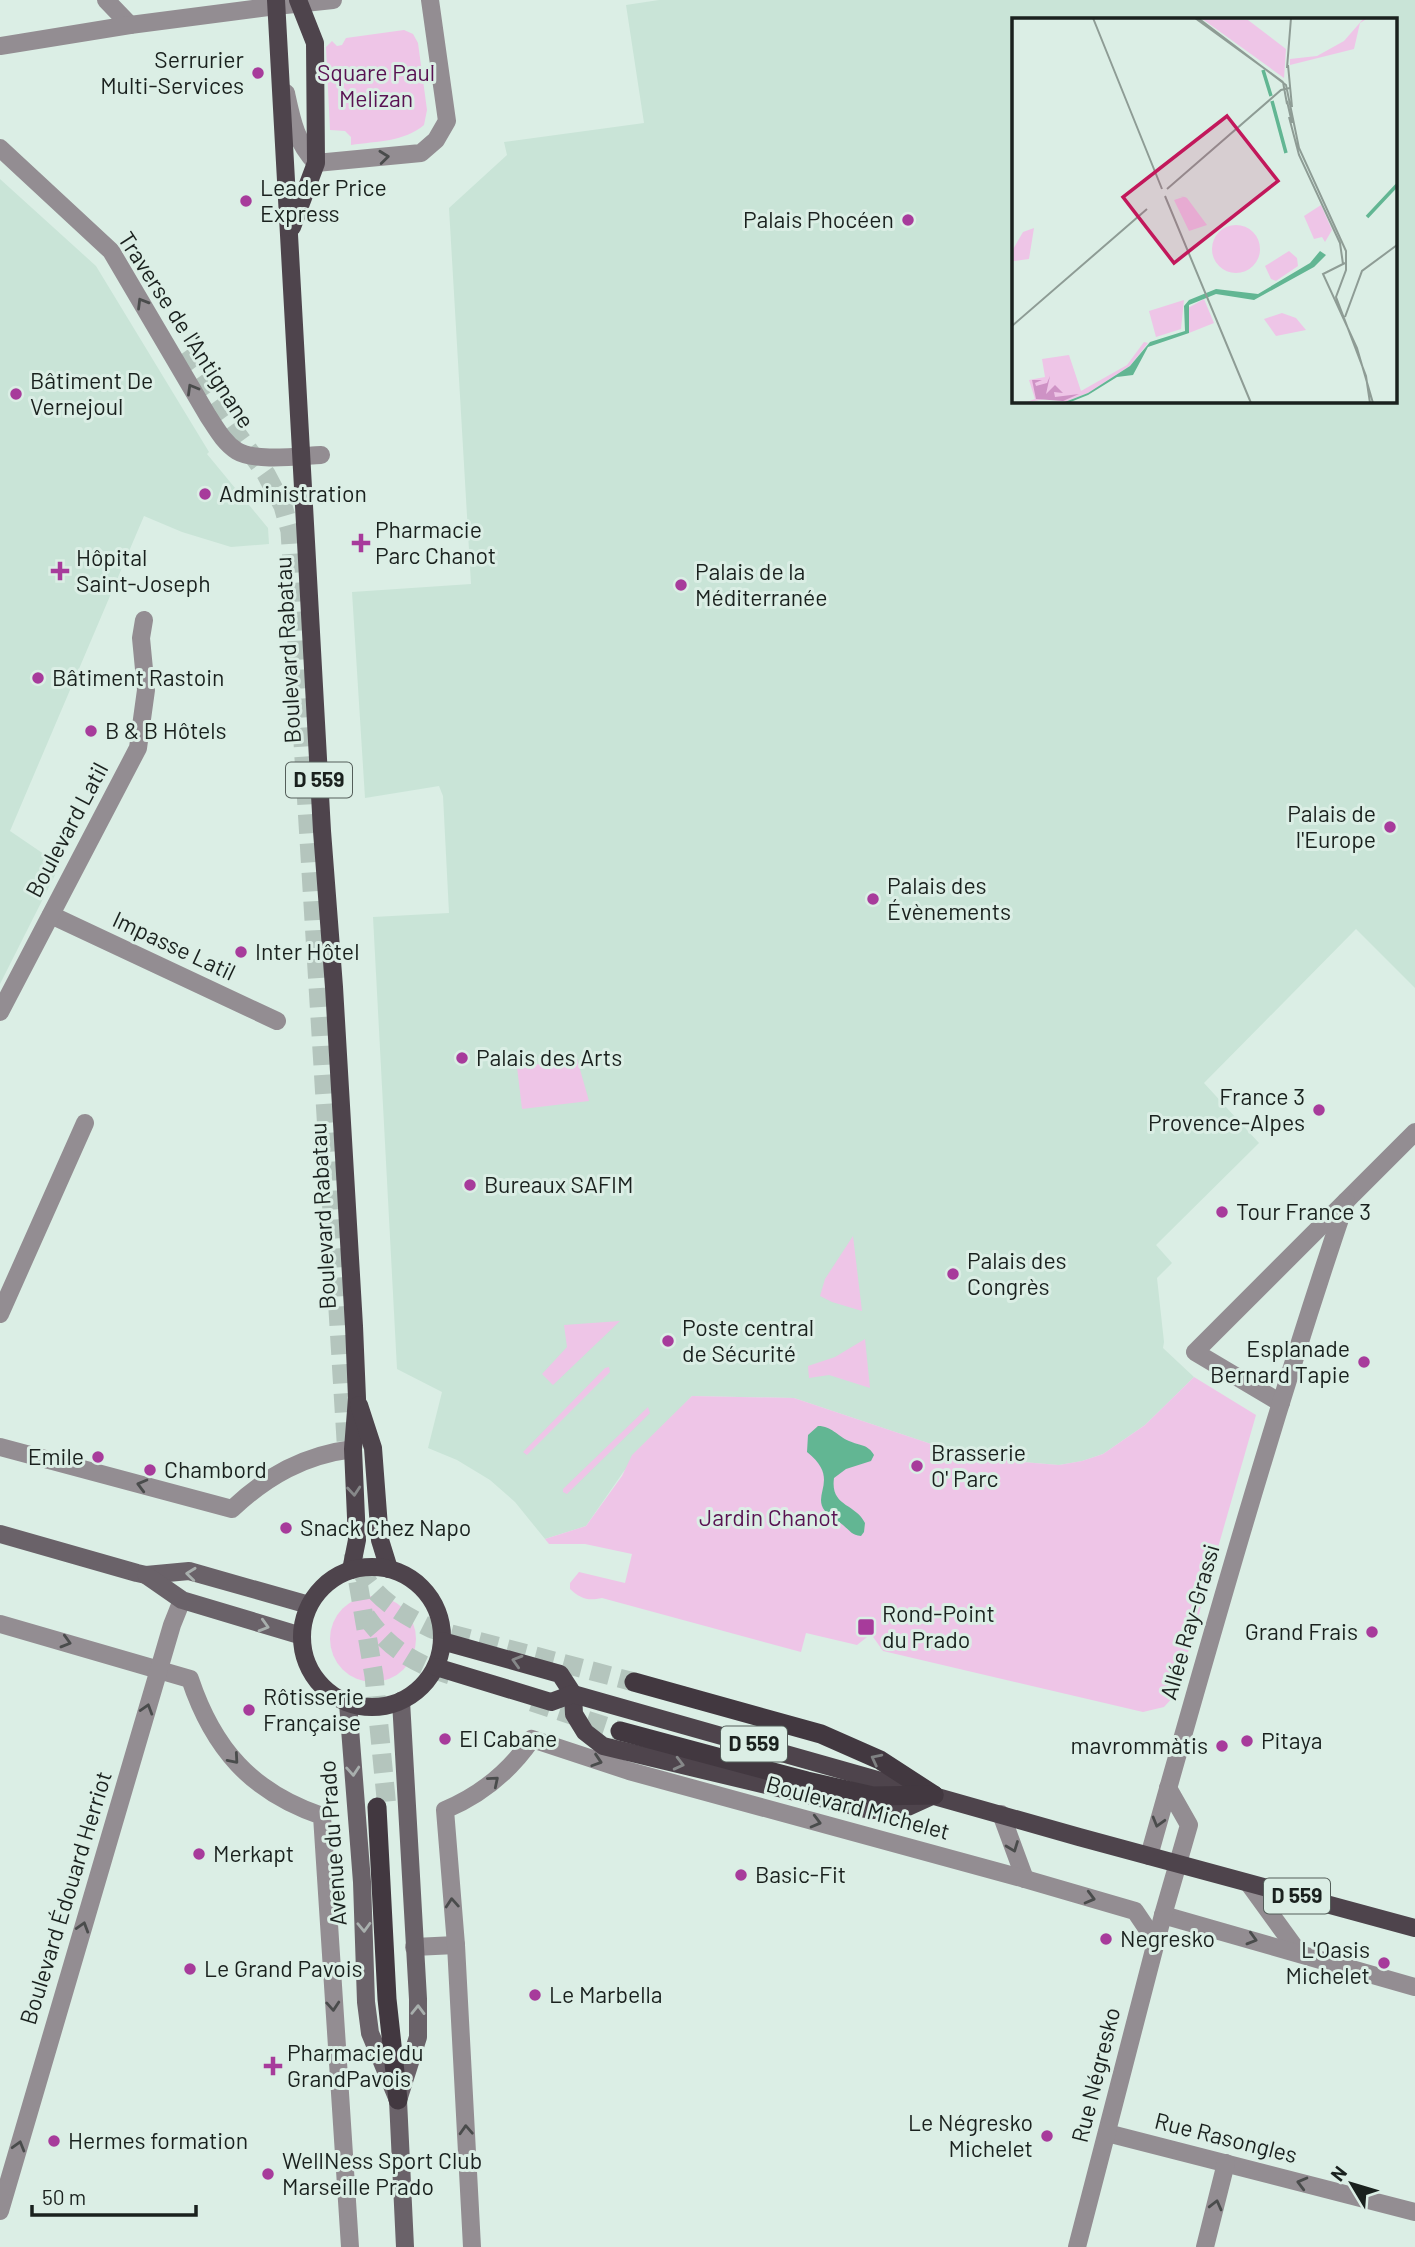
<svg xmlns="http://www.w3.org/2000/svg" width="1415" height="2247" font-family="Barlow,sans-serif">
<style>
.built{fill:#c9e4d7;fill-rule:evenodd}
.green{fill:#eec5e7}
.water{fill:#62b693}
.lines{fill:none;stroke-linecap:round;stroke-linejoin:round}
.trunk-tunnel{stroke:#b4c5bd;stroke-width:19;stroke-dasharray:19 10;stroke-linecap:butt}
.minor{stroke:#938d92;stroke-width:18}
.tertiary{stroke:#938d92;stroke-width:18}
.secondary{stroke:#6a6269;stroke-width:18}
.primary{stroke:#4e444c;stroke-width:18}
.trunk{stroke:#423840;stroke-width:19}
.oneway{stroke:#4a4c4c}
.oneway2{stroke:#868889}
.oneway3{stroke:#a8afad}
.oneway4{stroke:#7f8182}
.poi-dot{fill:#a73b9b;stroke:#dbeee5;stroke-width:2.5}
.labels{text-anchor:middle;stroke-width:6;stroke-linejoin:round;paint-order:stroke}
.shield{fill:#dbeee5;stroke:#545e5a;stroke-width:2}
.shield-label{font-size:21px;font-weight:bold;fill:#1a211e}
.poi-label{font-size:23px;fill:#1a211e;stroke:#dbeee5;text-anchor:start}
.park-label{font-size:23px;fill:#591252;stroke:#dbeee5}
.street-label{font-size:23px;fill:#1a211e;stroke:#dbeee5}
.inset-river{fill:none;stroke:#62b693;stroke-width:3.5}
.inset-road{fill:none;stroke:#8e9c95;stroke-width:2}
.view{fill:#c2185b;fill-opacity:0.15;stroke:#c2185b;stroke-width:3.5}
.inset-edge{fill:none;stroke:#1a211e;stroke-width:3.5}
</style>
<rect width="100%" height="100%" fill="#dbeee5"/>
<g class="built">
<path d="M659,0H1415V988L1356,929L1204,1083L1259,1143L1156,1245L1172,1263L1157,1278L1164,1342L1163,1348L1194,1377L1145,1425L1103,1454L1082,1461L1059,1465L987,1459L946,1449L794,1398L692,1396L624,1471L586,1526L545,1539L515,1502L490,1480L457,1460L428,1448L442,1392L397,1369L373,917L449,913L443,796L439,786L365,798L352,592L471,584L449,208L507,155L504,142L644,123L626,5ZM1014,19H1396V401H1014Z"/>
<path d="M0,179L96,266L209,452L207,454L268,528L269,544L231,547L182,532L144,516L10,831L60,865L0,984Z"/>
</g>
<g class="green">
<path d="M404,30L413,34L418,43L427,110L424,125C404,142 377,141 351,145V137L345,131L330,130L326,47L332,41L337,46L342,45L346,38Z"/>
<path d="M577,1059L589,1101L522,1109L517,1067Z"/>
<path d="M853,1236L862,1311L832,1302L820,1296L825,1279Z"/>
<path d="M620,1321L553,1385L542,1374L567,1347L564,1325Z"/>
<path d="M865,1339L870,1388L829,1375L809,1378L808,1366L835,1357Z"/>
<path d="M609,1367L610,1372L527,1455L523,1452L605,1368Z"/>
<path d="M1194,1377L1256,1415L1176,1694L1164,1707L1143,1712L883,1651L871,1634L857,1645L806,1633L801,1652L602,1598C588,1601 581,1599 570,1589V1583L579,1572L625,1583L632,1554L585,1544H549L545,1539L586,1526L622,1476L632,1455L692,1396L794,1398L946,1449L987,1459L1059,1465L1082,1461L1103,1454L1145,1425Z"/>
<path d="M648,1407L650,1413L567,1494L563,1492V1489Z"/>
<circle cx="373" cy="1639" r="43"/>
</g>
<path class="water" d="M818,1426C832,1426 837,1436 849,1441C860,1446 868,1444 874,1455L871,1461L846,1469L834,1478C830,1507 855,1503 865,1523L864,1532L861,1536C852,1535 850,1531 843,1525C837,1520 830,1517 825,1511C811,1494 841,1479 807,1452L808,1435Z"/>
<g class="lines">
<g class="trunk-tunnel">
<path d="M180,355L266,474L283,506L290,531L347,1456"/>
<path d="M353,1553L374,1676L387,1808"/>
<path d="M360,1568C373,1598 403,1615 432,1629L634,1682"/>
<path d="M366,1616C388,1648 413,1663 450,1675"/>
<path d="M532,1702L620,1731"/>
</g>
<g class="minor">
<path d="M106,0L130,25"/>
<path d="M0,46L130,25L276,6"/>
<path d="M286,93C292,121 296,142 316,163L421,153L436,140L447,121L430,0"/>
<path d="M0,148L111,251L208,416C216,428 224,443 237,451C255,462 300,456 321,455"/>
<path d="M51,915L277,1021"/>
<path d="M0,1012L138,748L146,690L141,638L144,620"/>
<path d="M0,1314L85,1123"/>
<path d="M1281,1403L1195,1352L1415,1132"/>
<path d="M0,1447L232,1509C267,1476 304,1455 353,1449"/>
<path d="M0,1624L190,1679C213,1748 251,1792 322,1816L350,2247"/>
<path d="M1001,1814L1025,1879"/>
<path d="M1149,1856C1211,1636 1273,1417 1346,1201"/>
<path d="M1249,1884L1299,1953"/>
<path d="M1163,1915L1415,1987"/>
<path d="M414,1947L456,1945"/>
<path d="M1107,2133L1415,2212"/>
<path d="M0,2211L172,1625L182,1600"/>
<path d="M472,2247L456,1945L445,1810C481,1795 510,1771 532,1739L629,1771L1025,1879L1135,1911L1156,1942"/>
<path d="M1077,2247L1163,1915L1189,1825L1168,1788"/>
<path d="M1205,2247L1226,2163"/>
</g>
<path class="tertiary" d="M276,6L333,0"/>
<g class="secondary">
<path d="M0,1534L137,1573L146,1575L189,1571L309,1605"/>
<path d="M146,1575L182,1600L302,1636"/>
<path d="M348,1703L362,1882L366,2002L370,2033L398,2100L405,2247"/>
<path d="M399,2097L418,2037V1999L401,1701"/>
</g>
<g class="primary">
<path d="M276,0L322,831L334,987L354,1326L357,1398L353,1449L357,1540L351,1570"/>
<path d="M292,227L316,163L315,43L298,0"/>
<path d="M359,1405L373,1448L380,1540L389,1569"/>
<circle cx="372" cy="1637" r="70"/>
<path d="M442,1641L560,1674L573,1694L574,1714L585,1732L603,1746L870,1810H901L934,1795"/>
<path d="M436,1667L551,1702L573,1694L1079,1837L1415,1928"/>
</g>
<g class="trunk">
<path d="M634,1682L821,1734L880,1760L934,1795"/>
<path d="M620,1731L807,1781L873,1796L934,1795"/>
<path d="M377,1807L387,1999L398,2100"/>
</g>
</g>
<defs><path id="oneway-chevron" d="M-2-3.5L2.5 0L-2 3.5" fill="none" stroke-width="1.6" stroke-linecap="round" stroke-linejoin="round" transform="scale(1.75)"/></defs>
<g class="oneway">
<use href="#oneway-chevron" transform="translate(384 157) rotate(-6)"/>
<use href="#oneway-chevron" transform="translate(142 303) rotate(-121)"/>
<use href="#oneway-chevron" transform="translate(192 389) rotate(-120)"/>
<use href="#oneway-chevron" transform="translate(142 1485) rotate(-165)"/>
<use href="#oneway-chevron" transform="translate(66 1642) rotate(16)"/>
<use href="#oneway-chevron" transform="translate(147 1709) rotate(-73)"/>
<use href="#oneway-chevron" transform="translate(234 1759) rotate(49)"/>
<use href="#oneway-chevron" transform="translate(597 1761) rotate(18)"/>
<use href="#oneway-chevron" transform="translate(494 1781) rotate(-40)"/>
<use href="#oneway-chevron" transform="translate(816 1822) rotate(15)"/>
<use href="#oneway-chevron" transform="translate(1158 1822) rotate(106)"/>
<use href="#oneway-chevron" transform="translate(1013 1847) rotate(69)"/>
<use href="#oneway-chevron" transform="translate(1090 1898) rotate(15)"/>
<use href="#oneway-chevron" transform="translate(452 1903) rotate(-94)"/>
<use href="#oneway-chevron" transform="translate(83 1927) rotate(-73)"/>
<use href="#oneway-chevron" transform="translate(1252 1939) rotate(16)"/>
<use href="#oneway-chevron" transform="translate(333 2006) rotate(86)"/>
<use href="#oneway-chevron" transform="translate(466 2130) rotate(-93)"/>
<use href="#oneway-chevron" transform="translate(19 2146) rotate(-74)"/>
<use href="#oneway-chevron" transform="translate(1302 2183) rotate(-165)"/>
<use href="#oneway-chevron" transform="translate(1216 2205) rotate(-76)"/>
</g>
<g class="oneway2">
<use href="#oneway-chevron" transform="translate(354 1491) rotate(85)"/>
<use href="#oneway-chevron" transform="translate(517 1661) rotate(-164)"/>
<use href="#oneway-chevron" transform="translate(679 1764) rotate(14)"/>
</g>
<g class="oneway3">
<use href="#oneway-chevron" transform="translate(191 1574) rotate(-174)"/>
<use href="#oneway-chevron" transform="translate(264 1626) rotate(16)"/>
<use href="#oneway-chevron" transform="translate(353 1771) rotate(86)"/>
<use href="#oneway-chevron" transform="translate(364 1927) rotate(88)"/>
<use href="#oneway-chevron" transform="translate(418 2010) rotate(-89)"/>
</g>
<use class="oneway4" href="#oneway-chevron" transform="translate(876 1759) rotate(-153)"/>
<g class="poi-dot">
<circle cx="258" cy="73" r="7"/>
<circle cx="246" cy="201" r="7"/>
<circle cx="908" cy="220" r="7"/>
<circle cx="16" cy="394" r="7"/>
<circle cx="205" cy="494" r="7"/>
<path d="M357.5 532.5h7v7h7v7h-7v7h-7v-7h-7v-7h7z"/>
<path d="M56.5 560.5h7v7h7v7h-7v7h-7v-7h-7v-7h7z"/>
<circle cx="681" cy="585" r="7"/>
<circle cx="38" cy="678" r="7"/>
<circle cx="91" cy="731" r="7"/>
<circle cx="1390" cy="827" r="7"/>
<circle cx="873" cy="899" r="7"/>
<circle cx="241" cy="952" r="7"/>
<circle cx="462" cy="1058" r="7"/>
<circle cx="1319" cy="1110" r="7"/>
<circle cx="470" cy="1185" r="7"/>
<circle cx="1222" cy="1212" r="7"/>
<circle cx="953" cy="1274" r="7"/>
<circle cx="668" cy="1341" r="7"/>
<circle cx="1364" cy="1362" r="7"/>
<circle cx="98" cy="1457" r="7"/>
<circle cx="917" cy="1466" r="7"/>
<circle cx="150" cy="1470" r="7"/>
<circle cx="286" cy="1528" r="7"/>
<rect x="857" y="1618" width="18" height="18" rx="3.5"/>
<circle cx="1372" cy="1632" r="7"/>
<circle cx="249" cy="1710" r="7"/>
<circle cx="445" cy="1739" r="7"/>
<circle cx="1247" cy="1741" r="7"/>
<circle cx="1222" cy="1746" r="7"/>
<circle cx="199" cy="1854" r="7"/>
<circle cx="741" cy="1875" r="7"/>
<circle cx="1106" cy="1939" r="7"/>
<circle cx="1384" cy="1963" r="7"/>
<circle cx="190" cy="1969" r="7"/>
<circle cx="535" cy="1995" r="7"/>
<path d="M269.5 2055.5h7v7h7v7h-7v7h-7v-7h-7v-7h7z"/>
<circle cx="1047" cy="2136" r="7"/>
<circle cx="54" cy="2141" r="7"/>
<circle cx="268" cy="2174" r="7"/>
</g>
<g class="labels">
<g class="shield">
<rect x="286" y="762.5" width="66" height="35" rx="5"/>
<rect x="721" y="1726.5" width="66" height="35" rx="5"/>
<rect x="1264" y="1878.5" width="66" height="35" rx="5"/>
</g>
<g class="shield-label">
<text x="319" y="787">D 559</text>
<text x="754" y="1751">D 559</text>
<text x="1297" y="1903">D 559</text>
</g>
<g class="poi-label">
<text x="244" y="68" text-anchor="end">Serrurier<tspan x="244" dy="26">Multi-Services</tspan></text>
<text x="260" y="196">Leader Price<tspan x="260" dy="26">Express</tspan></text>
<text x="894" y="228" text-anchor="end">Palais Phocéen</text>
<text x="30" y="389">Bâtiment De<tspan x="30" dy="26">Vernejoul</tspan></text>
<text x="219" y="502">Administration</text>
<text x="375" y="538">Pharmacie<tspan x="375" dy="26">Parc Chanot</tspan></text>
<text x="76" y="566">Hôpital<tspan x="76" dy="26">Saint-Joseph</tspan></text>
<text x="695" y="580">Palais de la<tspan x="695" dy="26">Méditerranée</tspan></text>
<text x="52" y="686">Bâtiment Rastoin</text>
<text x="105" y="739">B &amp; B Hôtels</text>
<text x="1376" y="822" text-anchor="end">Palais de<tspan x="1376" dy="26">l'Europe</tspan></text>
<text x="887" y="894">Palais des<tspan x="887" dy="26">Évènements</tspan></text>
<text x="255" y="960">Inter Hôtel</text>
<text x="476" y="1066">Palais des Arts</text>
<text x="1305" y="1105" text-anchor="end">France 3<tspan x="1305" dy="26">Provence-Alpes</tspan></text>
<text x="484" y="1193">Bureaux SAFIM</text>
<text x="1236" y="1220">Tour France 3</text>
<text x="967" y="1269">Palais des<tspan x="967" dy="26">Congrès</tspan></text>
<text x="682" y="1336">Poste central<tspan x="682" dy="26">de Sécurité</tspan></text>
<text x="1350" y="1357" text-anchor="end">Esplanade<tspan x="1350" dy="26">Bernard Tapie</tspan></text>
<text x="931" y="1461">Brasserie<tspan x="931" dy="26">O' Parc</tspan></text>
<text x="84" y="1465" text-anchor="end">Emile</text>
<text x="164" y="1478">Chambord</text>
<text x="300" y="1536">Snack Chez Napo</text>
<text x="882" y="1622">Rond-Point<tspan x="882" dy="26">du Prado</tspan></text>
<text x="1358" y="1640" text-anchor="end">Grand Frais</text>
<text x="263" y="1705">Rôtisserie<tspan x="263" dy="26">Française</tspan></text>
<text x="459" y="1747">El Cabane</text>
<text x="1261" y="1749">Pitaya</text>
<text x="1208" y="1754" text-anchor="end">mavrommàtis</text>
<text x="213" y="1862">Merkapt</text>
<text x="755" y="1883">Basic-Fit</text>
<text x="1120" y="1947">Negresko</text>
<text x="1370" y="1958" text-anchor="end">L'Oasis<tspan x="1370" dy="26">Michelet</tspan></text>
<text x="204" y="1977">Le Grand Pavois</text>
<text x="549" y="2003">Le Marbella</text>
<text x="287" y="2061">Pharmacie du<tspan x="287" dy="26">GrandPavois</tspan></text>
<text x="1033" y="2131" text-anchor="end">Le Négresko<tspan x="1033" dy="26">Michelet</tspan></text>
<text x="68" y="2149">Hermes formation</text>
<text x="282" y="2169">WellNess Sport Club<tspan x="282" dy="26">Marseille Prado</tspan></text>
</g>
<g class="park-label">
<text x="376" y="81">Square Paul<tspan x="376" dy="26">Melizan</tspan></text>
<text x="769" y="1526">Jardin Chanot</text>
</g>
<g class="street-label">
<text transform="translate(186 330) rotate(57)" y="8">Traverse de l'Antignane</text>
<text transform="translate(288 650) rotate(-93)" y="8">Boulevard Rabatau</text>
<text transform="translate(67 830) rotate(-62)" y="8">Boulevard Latil</text>
<text transform="translate(174 946) rotate(25)" y="8">Impasse Latil</text>
<text transform="translate(323 1216) rotate(-93)" y="8">Boulevard Rabatau</text>
<text transform="translate(1190 1622) rotate(-74)" y="8">Allée Ray-Grassi</text>
<text transform="translate(858 1808) rotate(15)" y="8">Boulevard Michelet</text>
<text transform="translate(333 1843) rotate(-94)" y="8">Avenue du Prado</text>
<text transform="translate(66 1898) rotate(-73)" y="8">Boulevard Édouard Herriot</text>
<text transform="translate(1096 2075) rotate(-76)" y="8">Rue Négresko</text>
<text transform="translate(1226 2138) rotate(14)" y="8">Rue Rasongles</text>
</g>
</g>
<g transform="translate(1012 18)">
<rect width="385" height="385" fill="#dbeee5"/>
<path d="M189,0L236,2L274,31L272,60ZM352,0H356L348,5L342,31L278,47V41L305,38L332,23ZM166,178L173,179L175,180L195,207L177,213L162,182L171,179ZM309,187L320,212L313,224L310,219L302,221L292,198ZM200 231a24 24 0 1 1 48 0a24 24 0 1 1-48 0ZM22,210L17,241L1,243L0,233L11,214ZM277,233L285,240L286,248L264,263L259,261L253,248ZM192,281L202,305L177,315L176,290ZM172,282L169,311L144,319L137,293ZM270,295L284,300L294,312L264,318L252,301ZM132,324L136,325L118,348L76,375L53,384L43,379L12,385L23,381L17,362L33,359L30,341L57,337L69,373L115,347Z" fill="#eec5e7"/>
<path d="M38,358L34,376L43,367L51,375L42,374L43,379L67,376L51,383L24,381L20,362H30L23,365L24,368L35,365Z" fill="#ce92c5"/>
<path d="M308,233L314,237L302,249L242,282L204,276L177,287V315L136,329L121,357L105,359L76,377L56,385H17L53,384L76,375L118,348L138,324L173,313L172,288L177,282L204,271L246,276L298,245Z" fill="#62b693"/>
<path class="inset-river" d="M251,52L259,78M260,83L274,135M355,199L385,167"/>
<path class="inset-road" d="M81,0L150,171M183,0L271,64M186,0L274,67L287,130L334,233V252L324,279L354,358L358,385M276,47L280,89M275,50L279,0M271,64L275,86M275,83L280,105M277,99L287,137L328,225L331,246M155,171L269,72L278,70M153,178L239,385M333,245L311,256L345,330L361,385M333,299L350,253L385,227M0,308L135,191"/>
<path class="view" d="M215,98L266,163L162,245L111,179Z"/>
<rect width="385" height="385" class="inset-edge"/>
</g>
<g transform="translate(1352 2184) rotate(308)" stroke="#dbeee5" stroke-width="5" paint-order="stroke">
<path d="M0-5L12 26L0 18L-12 26Z" fill="#1a211e"/>
<text y="-10" font-size="19" font-weight="bold" text-anchor="middle" fill="#1a211e">N</text>
</g>
<path d="M32 2205v10h164v-10" fill="none" stroke="#1a211e" stroke-width="3.5"/>
<text x="42" y="2205" font-size="21" fill="#1a211e" stroke="#dbeee5" stroke-width="5" paint-order="stroke">50 m</text>
</svg>
